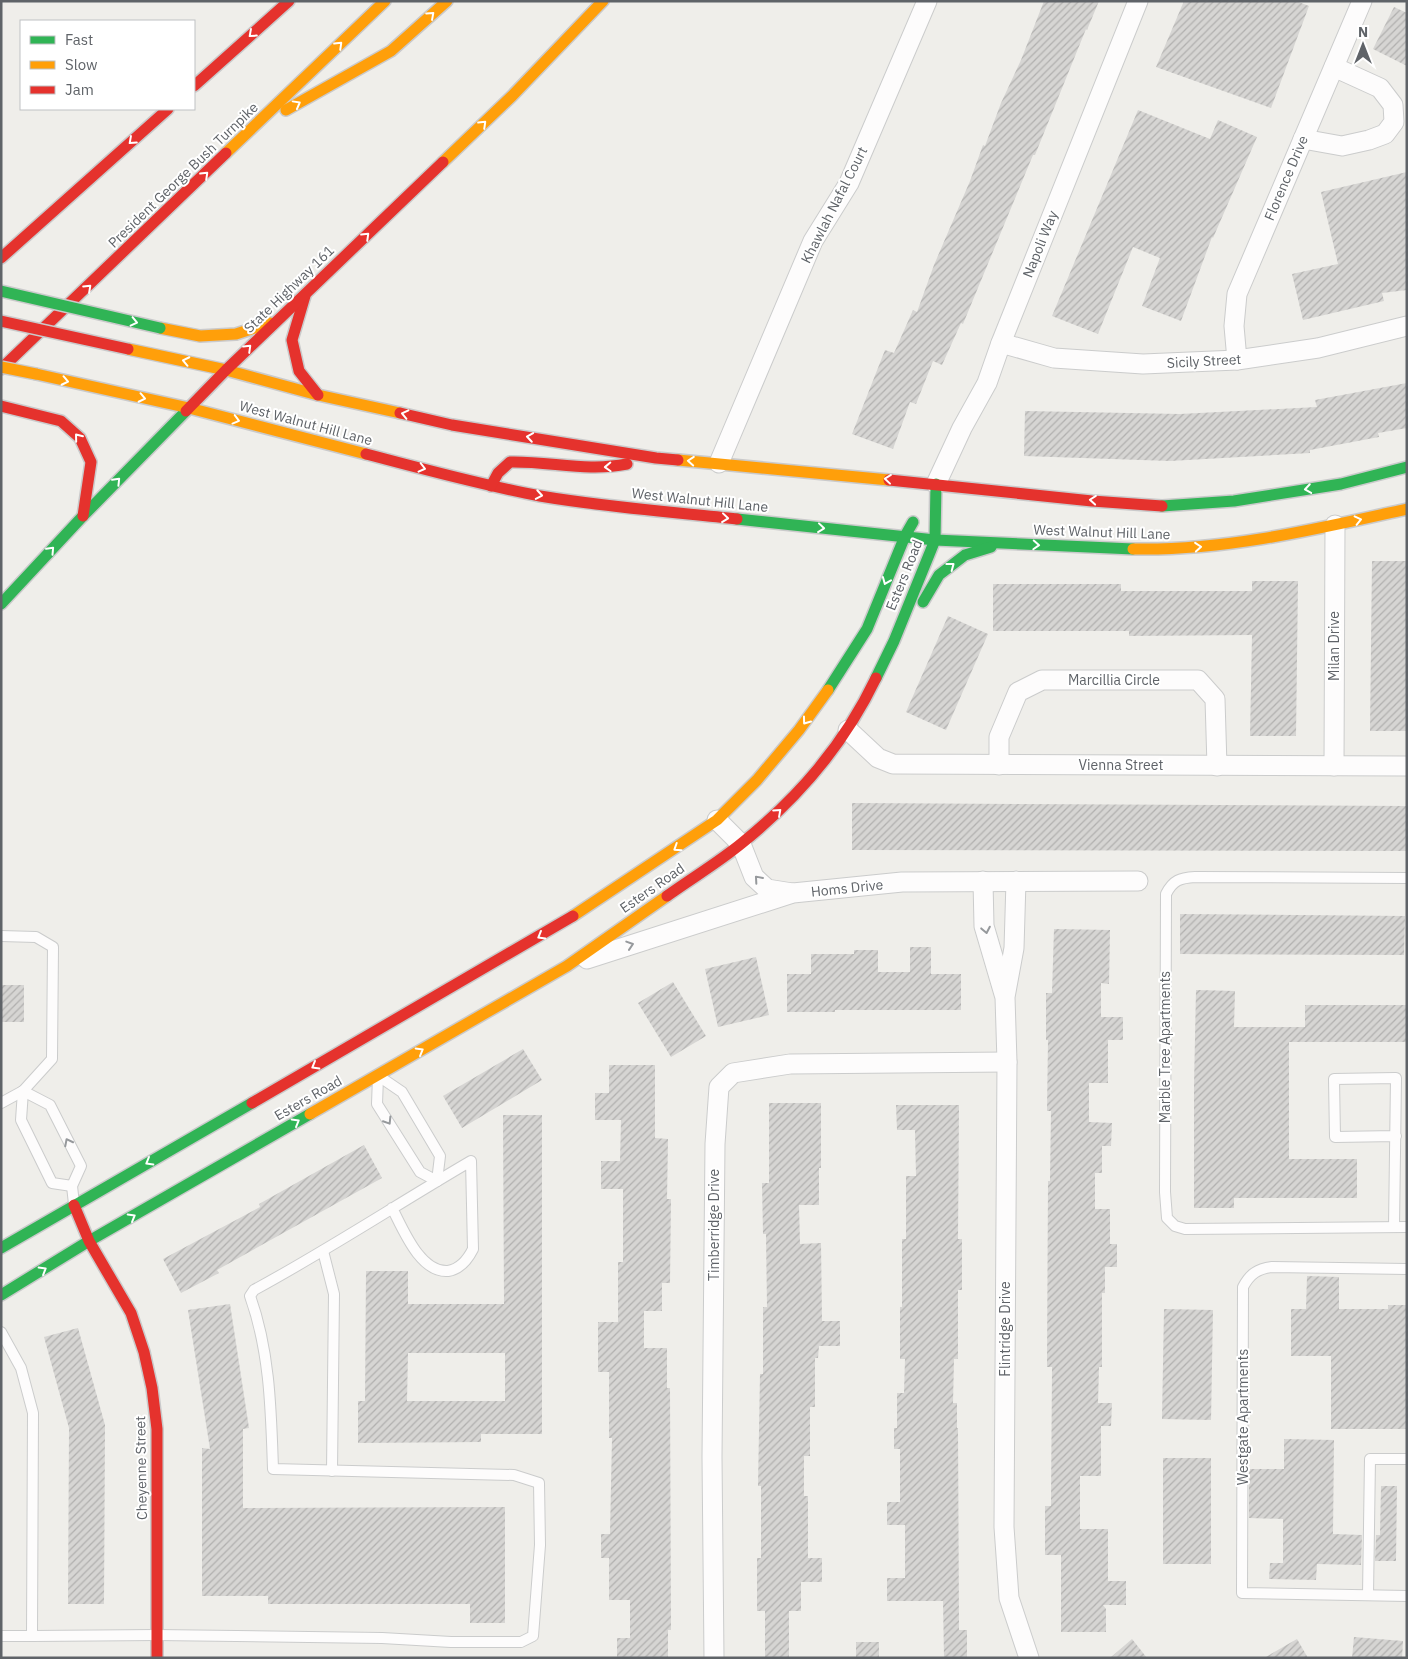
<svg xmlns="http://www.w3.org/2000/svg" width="1408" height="1659" font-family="'IBM Plex Sans',sans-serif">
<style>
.building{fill:url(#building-hatch);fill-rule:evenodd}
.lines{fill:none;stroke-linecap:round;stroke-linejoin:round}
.lane-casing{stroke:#cbcccc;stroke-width:12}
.street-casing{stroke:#cbcccc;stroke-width:21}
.fast-casing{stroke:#cacacb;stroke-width:14}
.slow-casing{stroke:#cacacb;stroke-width:14}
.jam-casing{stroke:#cacacb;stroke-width:14}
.lane{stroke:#fdfcfc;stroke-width:10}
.street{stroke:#fdfcfc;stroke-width:19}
.fast{stroke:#30b455;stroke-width:11}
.slow{stroke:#ff9f0a;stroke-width:11}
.jam{stroke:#e5322d;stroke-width:11}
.fast-bridge-casing{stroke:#cacacb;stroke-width:14;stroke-linecap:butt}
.slow-bridge-casing{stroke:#cacacb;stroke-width:14;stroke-linecap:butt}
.jam-bridge-casing{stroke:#cacacb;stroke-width:14;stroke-linecap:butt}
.fast-bridge{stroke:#30b455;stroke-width:11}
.slow-bridge{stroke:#ff9f0a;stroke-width:11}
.jam-bridge{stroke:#e5322d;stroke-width:11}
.oneway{stroke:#fff}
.oneway2{stroke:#96999c}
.labels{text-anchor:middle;stroke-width:4;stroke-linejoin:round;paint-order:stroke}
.street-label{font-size:14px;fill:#5f6368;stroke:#fff}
</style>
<defs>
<pattern id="building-hatch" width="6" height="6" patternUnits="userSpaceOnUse" patternTransform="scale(1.25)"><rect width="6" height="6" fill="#d6d5d3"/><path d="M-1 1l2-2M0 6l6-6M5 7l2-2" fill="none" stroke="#b1b0af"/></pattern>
</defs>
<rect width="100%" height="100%" fill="#efeeea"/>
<g class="building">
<path d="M1044,1H1099L1087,30L1086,29L1035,155H1033L963,324L961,323L942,365L933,361L916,404L910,402L893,449L852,434L885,350L894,353L913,310L917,312L934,265L970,181L983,145L985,146L1001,103L1021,60Z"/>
<path d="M1184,1H1296L1309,6L1271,108L1156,67Z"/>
<path d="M1394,7L1407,13V66L1373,49Z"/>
<path d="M1138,110L1210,139L1218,120L1257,137L1213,238L1212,237L1181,321L1142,306L1160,258L1133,247L1098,334L1052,316Z"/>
<path d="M1407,172V290L1382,293L1384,301L1303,320L1292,274L1338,264L1321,192Z"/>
<path d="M1407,383V428L1378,433L1379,437L1310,450V453L1170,461L1024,456L1025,411L1180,414L1317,407L1315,400Z"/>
<path d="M1372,561H1407V731H1370Z"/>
<path d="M1252,581H1298L1296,736H1250L1252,635L1129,636V631H993V584H1121V591H1252Z"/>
<path d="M948,616L988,634L946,730L906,712Z"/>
<path d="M852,803L1407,806V851L852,850Z"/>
<path d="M1180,914L1405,916L1404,955L1180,954Z"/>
<path d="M1054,929L1110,930L1109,984L1101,983V1017H1123V1040H1108V1083H1089V1122L1112,1123L1111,1146H1102V1173H1095V1209H1110V1244H1117V1267H1105V1293H1102V1367H1099L1098,1403H1112L1111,1426H1101V1476H1080V1529H1108V1581H1126V1605H1103L1106,1609V1632H1061V1555H1045V1506H1051L1052,1367H1047L1048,1181H1050L1051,1111H1047L1048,1040H1046V993H1052Z"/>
<path d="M910,947H931V974H961V1010H835V1012H787V974H811V954H854V950H878V972H910Z"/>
<path d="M756,957L769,1015L718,1027L705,969Z"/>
<path d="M673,982L706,1036L671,1057L638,1003Z"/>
<rect x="1" y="985" width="23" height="37"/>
<path d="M1196,990L1235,991L1234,1027H1305V1005H1407V1042H1289V1159H1357V1198H1234V1208H1194V1086Z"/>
<path d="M523,1049L542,1080L462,1128L443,1096Z"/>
<path d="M609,1065H655V1138L668,1139L667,1199H671L670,1283H662V1311H644V1348H667V1388H670L671,1630H668V1658H617V1638H630V1600H609V1558H601V1534H610L612,1438H609V1372H598V1322H618V1262H623V1189H601V1161H620L621,1120H595V1093H609Z"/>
<path d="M769,1103H821V1168H819V1205H799L800,1244L821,1243L822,1321H840V1346H819L818,1358H815V1407H810V1456H804V1496H808V1558H822V1582H801V1611H789V1658H765V1611H757V1558H761V1486H758L760,1374H763V1307H767L766,1234H763L762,1183H769Z"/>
<path d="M896,1105H959L958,1239H962V1290H958V1359H954L953,1403H957V1428H958L959,1630H967V1658H944L943,1601H887V1578H905V1525H887V1502H900V1449H894V1428H897V1393H904L905,1359H900V1307H902V1239H906V1176H916L915,1130H897Z"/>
<path d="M503,1115H542V1434H481V1442L358,1443V1401H365L366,1271H408V1304H504ZM408,1353H505V1401H407Z"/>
<path d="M364,1145L382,1178L217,1270L219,1273L181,1293L163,1259L260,1207L259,1204Z"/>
<path d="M1307,1276L1339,1277V1309H1388V1305H1407V1429H1331V1356H1291V1309H1306Z"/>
<path d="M230,1304L249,1428L243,1429V1508L505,1507V1623H470V1604H268V1596H202V1448L210,1449L188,1310Z"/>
<path d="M1164,1309L1213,1310L1211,1420L1162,1419Z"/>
<path d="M78,1328L105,1425L104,1604H68L69,1428L44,1337Z"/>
<path d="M1284,1439L1334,1440L1333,1534L1362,1535L1361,1565L1317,1564L1316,1580L1269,1579L1270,1563H1283V1519L1249,1518V1469H1284Z"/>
<rect x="1163" y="1458" width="48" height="106"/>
<path d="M1381,1486H1397L1396,1561H1375L1376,1535H1380Z"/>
<path d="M1354,1637L1403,1641L1402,1658H1352Z"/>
<path d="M1132,1639L1147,1658H1110Z"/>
<path d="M1297,1639L1308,1658H1264Z"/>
<rect x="856" y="1642" width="23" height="16"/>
</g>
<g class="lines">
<defs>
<g id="lane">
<path d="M1407,878L1195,877C1180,878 1173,880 1166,894L1165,1192L1167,1218L1175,1226L1185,1229L1407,1227"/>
<path d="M1,936L36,937L53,947L52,1059L23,1091L1,1103"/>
<path d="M378,1077L377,1104L420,1172L437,1181"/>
<path d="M380,1077L402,1092L440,1156L437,1181"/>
<path d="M23,1091L50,1105L81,1166L72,1186L74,1204"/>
<path d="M23,1091L21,1120L52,1183L72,1186"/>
<path d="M1394,1227L1396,1078L1334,1079L1335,1137L1396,1136"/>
<path d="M323,1251L334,1294L332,1471"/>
<path d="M1407,1269L1272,1267C1257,1269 1250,1274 1243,1287L1242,1593L1407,1596"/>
<path d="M1,1332L21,1368L33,1413L32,1636H1"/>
<path d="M1368,1595L1370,1459H1407"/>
<path d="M32,1636L157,1635L382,1638L451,1642H521L533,1636L540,1545L539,1483L514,1475L273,1469C271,1410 270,1352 250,1296L254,1290C328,1250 399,1203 471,1161L473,1249C468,1259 461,1269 448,1271C420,1273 403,1229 392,1208"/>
</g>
<g id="street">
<path d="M1303,139L1342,146L1369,140L1385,134L1394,122L1393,105L1380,88L1334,67"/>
<path d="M1001,343L1054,358L1143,364L1237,360L1318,348L1407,326"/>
<path d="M1237,360L1234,326L1237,294L1362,1"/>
<path d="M719,463L813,241L849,183L927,1"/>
<path d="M936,484L962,428L987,383L1001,343L1138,1"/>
<path d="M848,730L878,758L893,764L1407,766"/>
<path d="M999,765V737L1018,692L1042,680H1198L1215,699L1217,766"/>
<path d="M1334,766L1335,525"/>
<path d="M717,820L741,844L754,877L767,889L792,893"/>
<path d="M983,881L984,926L1004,994"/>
<path d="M1016,881L1014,948L1005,997L1007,1062L1004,1527L1009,1598L1029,1658"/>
<path d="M587,959L793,893L902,882L1138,881"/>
<path d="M714,1658L712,1457L715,1144L719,1087L733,1073L790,1064L1007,1062"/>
</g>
<g id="fast">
<path d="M1162,506L1234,501L1341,484L1407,467"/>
<path d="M737,519L935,540L1133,549"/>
<path d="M923,602L939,575L965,555L991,547"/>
<path d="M1,604L83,516L186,411"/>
<path d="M876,678L894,641L935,540L936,484"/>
<path d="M828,690L867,629L905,536L913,522"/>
<path d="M1,1248L252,1103"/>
<path d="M1,1295L89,1241L310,1114"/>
</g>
<g id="slow">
<path d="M286,110L391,51L447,1"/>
<path d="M226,153L385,1"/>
<path d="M443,162L512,96L603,1"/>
<path d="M160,328L200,336L236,334L270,323"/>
<path d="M128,349L226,370L318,395L400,413"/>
<path d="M36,374L189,408L366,454"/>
<path d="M678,460L889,480"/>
<path d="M1133,549C1225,551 1317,529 1407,509"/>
<path d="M573,916L717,820L757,780L799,730L828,690"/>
<path d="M310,1114L567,966L667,896"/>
</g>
<g id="jam">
<path d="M194,86L289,1"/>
<path d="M1,258L168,109"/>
<path d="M305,296L292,340L299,371L318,395"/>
<path d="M1,369L226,153"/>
<path d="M1,406L61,421L80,438L91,462L83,516"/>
<path d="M186,411L226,370L443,162"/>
<path d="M400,413L452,425L656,458L678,460"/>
<path d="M366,454C423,469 481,485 540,496C605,507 671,512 737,519"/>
<path d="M889,480L1092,501L1162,506"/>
<path d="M491,486L498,473L510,462C550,461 587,472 627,464"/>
<path d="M667,896C692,878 719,862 742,843C799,797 844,745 876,678"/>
<path d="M252,1103L573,916"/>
<path d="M74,1205L89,1241L131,1313L144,1352L152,1388L157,1429V1658"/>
</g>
</defs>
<use href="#lane" class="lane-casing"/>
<use href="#street" class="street-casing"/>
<use href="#fast" class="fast-casing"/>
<use href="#slow" class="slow-casing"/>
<use href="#jam" class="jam-casing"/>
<use href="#lane" class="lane"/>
<use href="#street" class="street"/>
<use href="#fast" class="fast"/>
<use href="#slow" class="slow"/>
<use href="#jam" class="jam"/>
<defs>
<path id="fast-bridge" d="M1,291L160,328"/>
<path id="slow-bridge" d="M1,367L36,374"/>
<path id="jam-bridge" d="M1,321L128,349"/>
</defs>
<use href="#fast-bridge" class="fast-bridge-casing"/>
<use href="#slow-bridge" class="slow-bridge-casing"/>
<use href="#jam-bridge" class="jam-bridge-casing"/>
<use href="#fast-bridge" class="fast-bridge"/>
<use href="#slow-bridge" class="slow-bridge"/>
<use href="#jam-bridge" class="jam-bridge"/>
</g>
<defs><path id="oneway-chevron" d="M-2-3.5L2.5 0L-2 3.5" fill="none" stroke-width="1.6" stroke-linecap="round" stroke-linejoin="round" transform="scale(1.25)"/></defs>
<g class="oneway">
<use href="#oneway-chevron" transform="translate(431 15) rotate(-42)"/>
<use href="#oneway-chevron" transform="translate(252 34) rotate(138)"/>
<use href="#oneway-chevron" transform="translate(339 45) rotate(-44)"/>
<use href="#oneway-chevron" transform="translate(297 104) rotate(-29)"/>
<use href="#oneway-chevron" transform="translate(483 124) rotate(-44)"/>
<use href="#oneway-chevron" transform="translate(132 141) rotate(138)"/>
<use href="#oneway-chevron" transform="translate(205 175) rotate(-44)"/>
<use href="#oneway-chevron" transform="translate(366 236) rotate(-44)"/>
<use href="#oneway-chevron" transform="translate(88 288) rotate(-43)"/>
<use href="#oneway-chevron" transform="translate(134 322) rotate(13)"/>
<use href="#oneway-chevron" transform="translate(248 348) rotate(-44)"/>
<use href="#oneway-chevron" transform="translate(186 361) rotate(-168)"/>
<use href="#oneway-chevron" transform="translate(65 381) rotate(12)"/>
<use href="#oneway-chevron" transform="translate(142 398) rotate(12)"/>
<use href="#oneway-chevron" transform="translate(405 414) rotate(-167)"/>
<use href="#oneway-chevron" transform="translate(236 420) rotate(15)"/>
<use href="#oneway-chevron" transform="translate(78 437) rotate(-129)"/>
<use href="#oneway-chevron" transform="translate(530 437) rotate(-171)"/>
<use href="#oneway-chevron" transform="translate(691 461) rotate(-176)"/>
<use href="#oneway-chevron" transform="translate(608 467) rotate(178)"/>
<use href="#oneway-chevron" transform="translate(422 468) rotate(14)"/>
<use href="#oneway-chevron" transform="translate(888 479) rotate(-174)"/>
<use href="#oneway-chevron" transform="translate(117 481) rotate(-46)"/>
<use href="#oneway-chevron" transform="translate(1308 489) rotate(171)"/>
<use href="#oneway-chevron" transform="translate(539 495) rotate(10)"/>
<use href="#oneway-chevron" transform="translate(1093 500) rotate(-175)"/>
<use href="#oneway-chevron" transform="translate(725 518) rotate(6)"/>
<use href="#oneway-chevron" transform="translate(1358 520) rotate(-13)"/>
<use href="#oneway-chevron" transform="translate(821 528) rotate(6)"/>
<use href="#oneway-chevron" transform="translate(1036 545) rotate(3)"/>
<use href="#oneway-chevron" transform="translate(1198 547) rotate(-5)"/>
<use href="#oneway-chevron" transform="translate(51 550) rotate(-47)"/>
<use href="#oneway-chevron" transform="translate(951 566) rotate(-37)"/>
<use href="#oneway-chevron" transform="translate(886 581) rotate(112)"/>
<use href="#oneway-chevron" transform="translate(806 721) rotate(126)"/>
<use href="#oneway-chevron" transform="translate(778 812) rotate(-42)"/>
<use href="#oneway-chevron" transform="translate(677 848) rotate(147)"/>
<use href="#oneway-chevron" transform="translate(541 936) rotate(150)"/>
<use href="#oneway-chevron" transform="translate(420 1051) rotate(-30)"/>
<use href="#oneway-chevron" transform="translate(315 1066) rotate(150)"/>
<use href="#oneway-chevron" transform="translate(296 1122) rotate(-30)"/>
<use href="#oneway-chevron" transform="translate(149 1162) rotate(150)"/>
<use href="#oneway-chevron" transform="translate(132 1217) rotate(-30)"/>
<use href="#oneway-chevron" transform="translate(43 1270) rotate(-31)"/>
</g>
<g class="oneway2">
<use href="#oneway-chevron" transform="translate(758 879) rotate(-131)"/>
<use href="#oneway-chevron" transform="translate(986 930) rotate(79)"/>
<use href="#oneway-chevron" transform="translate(630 945) rotate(-18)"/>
<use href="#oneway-chevron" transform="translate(388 1121) rotate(58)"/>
<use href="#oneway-chevron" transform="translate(68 1142) rotate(-117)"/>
</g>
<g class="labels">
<g class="street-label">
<text transform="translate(183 175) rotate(-44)" y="5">President George Bush Turnpike</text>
<text transform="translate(1286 178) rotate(-67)" y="5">Florence Drive</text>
<text transform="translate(834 205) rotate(-63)" y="5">Khawlah Nafal Court</text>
<text transform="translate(1040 244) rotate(-68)" y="5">Napoli Way</text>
<text transform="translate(289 289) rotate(-44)" y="5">State Highway 161</text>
<text transform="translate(1204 361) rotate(-3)" y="5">Sicily Street</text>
<text transform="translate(306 423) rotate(15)" y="5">West Walnut Hill Lane</text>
<text transform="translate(700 500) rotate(6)" y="5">West Walnut Hill Lane</text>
<text transform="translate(1102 532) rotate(2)" y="5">West Walnut Hill Lane</text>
<text transform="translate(904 575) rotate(-68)" y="5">Esters Road</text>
<text transform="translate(1334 646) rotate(-90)" y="5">Milan Drive</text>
<text x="1114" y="685">Marcillia Circle</text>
<text x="1121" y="770">Vienna Street</text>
<text transform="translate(652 888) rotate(-35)" y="5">Esters Road</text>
<text transform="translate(847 888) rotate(-6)" y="5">Homs Drive</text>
<text transform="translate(1165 1047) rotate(-90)" y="5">Marble Tree Apartments</text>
<text transform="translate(308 1098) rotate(-30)" y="5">Esters Road</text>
<text transform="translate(714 1225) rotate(-90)" y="5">Timberridge Drive</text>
<text transform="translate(1005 1329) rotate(-90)" y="5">Flintridge Drive</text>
<text transform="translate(1243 1417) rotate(-90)" y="5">Westgate Apartments</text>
<text transform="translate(141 1468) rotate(-91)" y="5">Cheyenne Street</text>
</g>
</g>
<rect width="1408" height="1659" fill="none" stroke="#5f6368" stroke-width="5"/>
<rect x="20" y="20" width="175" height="90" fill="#ffffff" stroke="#bfc1c3"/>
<rect x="30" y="36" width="25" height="8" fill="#30b455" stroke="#bfc1c3"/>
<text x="65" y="45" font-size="15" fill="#5f6368">Fast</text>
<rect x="30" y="61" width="25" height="8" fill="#ff9f0a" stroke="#bfc1c3"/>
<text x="65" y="70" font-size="15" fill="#5f6368">Slow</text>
<rect x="30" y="86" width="25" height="8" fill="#e5322d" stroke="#bfc1c3"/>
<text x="65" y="95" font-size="15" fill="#5f6368">Jam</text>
<g transform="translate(1363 45)" stroke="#ffffff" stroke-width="4" paint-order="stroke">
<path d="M0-4L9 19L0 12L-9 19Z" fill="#5f6368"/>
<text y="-8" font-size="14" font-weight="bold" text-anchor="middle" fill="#5f6368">N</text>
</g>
</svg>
